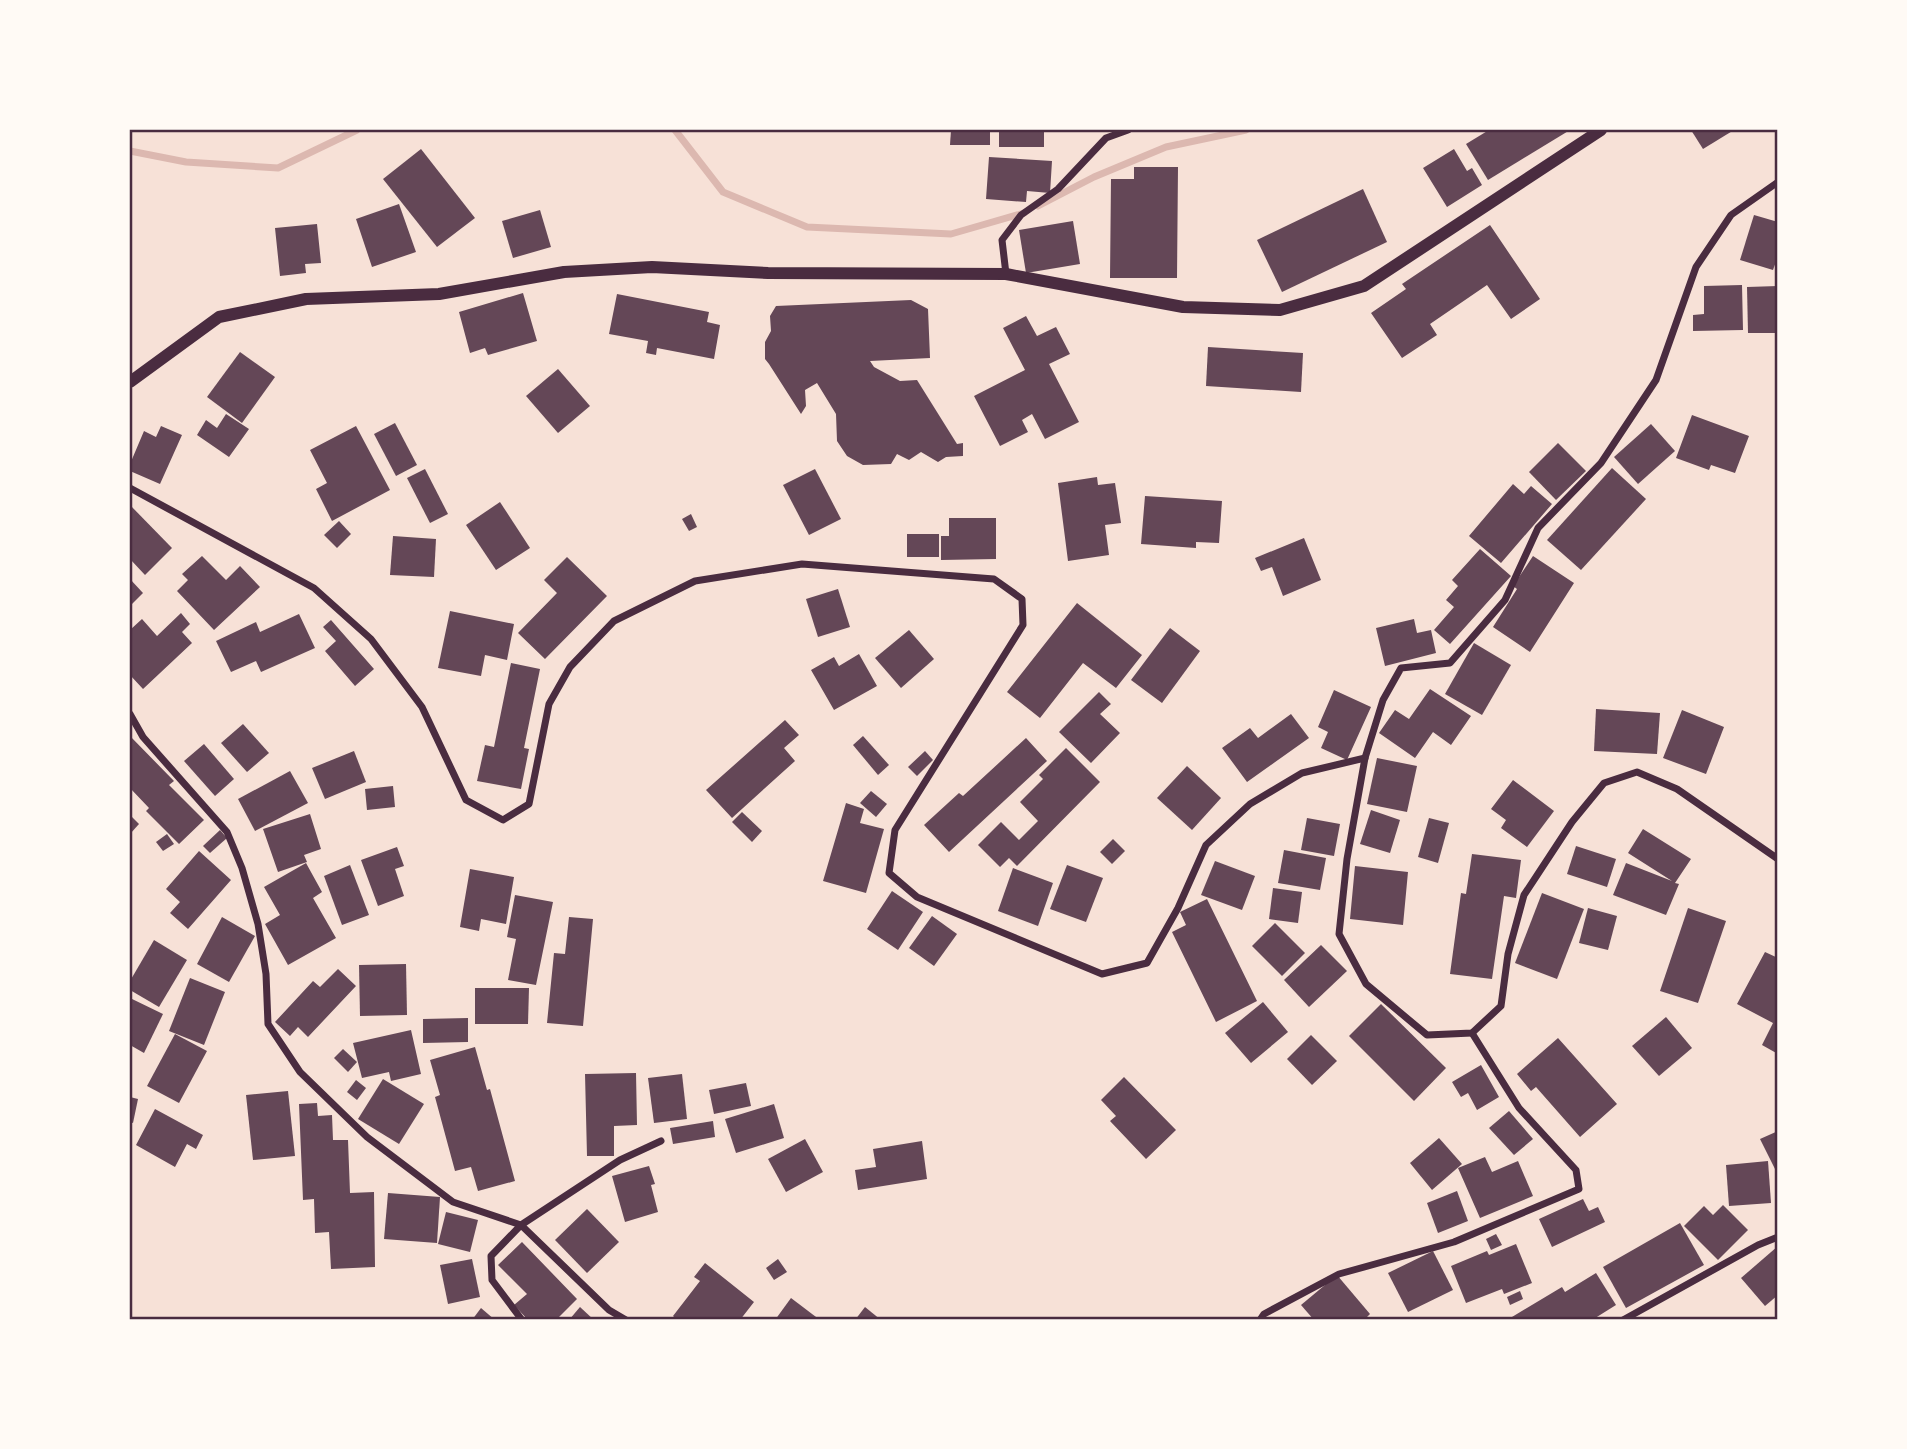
<svg xmlns="http://www.w3.org/2000/svg" width="1907" height="1449" font-family="'IBM Plex Sans',sans-serif">
<style>
.lines{fill:none;stroke-linecap:round;stroke-linejoin:round}
.stream{stroke:#dcb8b0;stroke-width:7}
.building{fill:#644757}
.minor{stroke:#4a2c40;stroke-width:7}
.tertiary{stroke:#4a2c40;stroke-width:12}
.neatline{fill:none;stroke:#4a2c40;stroke-width:2.5}
</style>
<rect width="100%" height="100%" fill="#f7e1d7"/>
<g class="lines">
<g class="stream">
<path d="M675,130L723,192L807,227L951,234L1024,213"/>
<path d="M130,151L186,162L278,168L357,130"/>
<path d="M1038,206L1094,177L1166,147L1246,130"/>
</g>
</g>
<g class="building">
<path d="M951,130H990V145H950Z"/>
<rect x="999" y="130" width="45" height="17"/>
<path d="M1489,130H1570L1488,180L1466,144Z"/>
<path d="M1691,130H1734L1703,149Z"/>
<path d="M421,149L475,218L437,247L383,179Z"/>
<path d="M1454,149L1467,171L1472,168L1482,185L1447,207L1423,168Z"/>
<path d="M989,157L1052,161L1050,193L1027,191L1026,202L986,199Z"/>
<path d="M1134,167H1178L1177,278H1110L1111,179H1134Z"/>
<path d="M1363,189L1387,242L1282,292L1257,240Z"/>
<path d="M399,204L416,252L372,267L356,219Z"/>
<path d="M540,210L551,247L513,258L502,221Z"/>
<path d="M1754,215L1778,222V256L1773,270L1740,260Z"/>
<path d="M1073,221L1080,264L1026,273L1019,230Z"/>
<path d="M317,224L321,263L305,264L306,273L280,276L275,228Z"/>
<path d="M1490,225L1540,299L1511,319L1487,285L1430,324L1437,335L1402,358L1371,313L1406,289L1402,284Z"/>
<path d="M1742,285L1743,330L1693,331V315L1704,314V286Z"/>
<path d="M1778,286V333H1748L1747,287Z"/>
<path d="M523,293L537,341L488,355L485,348L470,353L459,312Z"/>
<path d="M617,294L709,312L707,322L720,325L714,359L657,348L656,355L646,353L648,341L609,334Z"/>
<path d="M911,300L928,309L930,358L870,361L874,367L900,381L917,380L957,444L963,443V456L946,457L938,462L921,452L909,460L897,454L891,464L863,465L847,456L837,441L836,414L817,383L805,390L806,406L801,414L769,364L765,359V342L771,331L770,316L776,306Z"/>
<path d="M1026,316L1037,336L1056,327L1070,354L1049,364L1079,422L1045,439L1032,414L1022,420L1028,432L1000,446L974,396L1025,370L1003,328Z"/>
<path d="M1208,347L1303,353L1301,392L1206,386Z"/>
<path d="M240,352L275,377L242,423L207,397Z"/>
<path d="M558,369L590,406L558,433L526,396Z"/>
<path d="M226,414L249,429L229,457L197,435L206,420L217,428Z"/>
<path d="M1692,415L1749,436L1735,473L1711,465L1709,470L1676,458Z"/>
<path d="M395,423L417,465L396,476L374,434Z"/>
<path d="M1651,424L1675,451L1638,484L1614,457Z"/>
<path d="M161,426L182,435L160,484L130,471V464L144,431L156,437Z"/>
<path d="M356,426L390,490L332,521L316,489L327,483L310,450Z"/>
<path d="M1558,443L1586,471L1556,500L1529,472Z"/>
<path d="M1612,468L1646,499L1581,570L1547,540Z"/>
<path d="M425,469L448,514L430,523L407,478Z"/>
<path d="M815,469L841,519L809,535L783,485Z"/>
<path d="M1097,477L1098,485L1115,483L1121,523L1105,525L1109,555L1068,561L1058,483Z"/>
<path d="M1513,484L1524,494L1531,486L1552,504L1501,563L1469,536Z"/>
<path d="M1145,496L1222,501L1219,543L1196,542V548L1141,544Z"/>
<path d="M500,502L530,548L496,570L466,525Z"/>
<path d="M130,505L172,548L145,575L130,559Z"/>
<path d="M691,514L697,527L689,531L682,519Z"/>
<path d="M949,518H996V559L941,560V536H949Z"/>
<path d="M339,521L351,534L337,548L324,535Z"/>
<rect x="907" y="534" width="32" height="23"/>
<path d="M393,536L436,539L434,577L390,575Z"/>
<path d="M1304,538L1321,580L1283,596L1272,567L1261,571L1255,558Z"/>
<path d="M1480,549L1511,576L1450,644L1434,630L1454,607L1446,600L1458,586L1452,580Z"/>
<path d="M202,556L226,580L240,566L260,587L214,630L177,591L188,580L182,574Z"/>
<path d="M1533,556L1574,583L1530,652L1493,627L1517,589L1513,586Z"/>
<path d="M567,557L607,596L545,659L518,633L557,593L544,580Z"/>
<path d="M130,579L143,593L130,606Z"/>
<path d="M838,589L850,627L818,637L806,599Z"/>
<path d="M1077,603L1142,655L1116,688L1083,663L1040,718L1007,692Z"/>
<path d="M450,611L514,624L507,660L485,655L481,676L438,668Z"/>
<path d="M181,613L190,624L182,632L192,643L143,689L130,675V630L142,619L157,636Z"/>
<path d="M299,614L315,648L261,672L256,661L231,672L216,641L256,622L260,632Z"/>
<path d="M1414,619L1417,633L1431,630L1436,653L1385,666L1376,628Z"/>
<path d="M331,620L374,669L355,686L325,651L336,641L323,627Z"/>
<path d="M1170,628L1200,651L1162,703L1131,680Z"/>
<path d="M909,630L934,659L901,688L875,658Z"/>
<path d="M1474,643L1511,665L1482,715L1445,694Z"/>
<path d="M859,654L877,686L834,710L811,670L834,657L839,666Z"/>
<path d="M511,663L540,669L524,748L529,749L521,789L477,781L485,745L494,747Z"/>
<path d="M1430,689L1471,716L1451,745L1433,732L1415,758L1379,733L1395,710L1409,719Z"/>
<path d="M1334,690L1371,707L1347,760L1321,748L1328,732L1318,727Z"/>
<path d="M1099,692L1111,704L1100,714L1120,733L1091,763L1059,732Z"/>
<path d="M1596,709L1660,713L1657,754L1594,751Z"/>
<path d="M1682,710L1724,727L1706,774L1663,758Z"/>
<path d="M1291,714L1309,738L1247,782L1222,748L1250,728L1258,738Z"/>
<path d="M785,720L799,735L784,748L795,761L732,818L706,790Z"/>
<path d="M243,724L269,753L247,772L221,743Z"/>
<path d="M130,736L174,781L169,785L204,820L179,844L146,811L149,808L130,788Z"/>
<path d="M863,736L889,765L878,775L853,745Z"/>
<path d="M1026,738L1047,761L949,852L924,825L959,793L963,796Z"/>
<path d="M204,744L234,779L215,796L184,761Z"/>
<path d="M1066,748L1100,782L1017,866L1009,858L1000,867L978,845L1001,822L1019,840L1038,821L1020,802L1043,779L1039,775Z"/>
<path d="M354,751L366,782L325,799L312,768Z"/>
<path d="M925,751L933,760L917,776L908,767Z"/>
<path d="M1377,758L1417,766L1407,812L1367,804Z"/>
<path d="M1187,766L1221,798L1192,830L1157,798Z"/>
<path d="M290,771L308,803L255,831L238,799Z"/>
<path d="M1513,780L1554,811L1527,847L1501,828L1506,820L1491,809Z"/>
<path d="M393,786L395,807L367,810L365,789Z"/>
<path d="M871,791L887,804L876,817L860,803Z"/>
<path d="M846,803L864,809L860,823L884,829L866,893L823,881Z"/>
<path d="M1371,810L1400,820L1390,853L1360,844Z"/>
<path d="M742,812L762,831L752,842L732,822Z"/>
<path d="M310,814L321,849L304,855L307,862L278,872L263,829Z"/>
<path d="M130,815L139,824L130,834Z"/>
<path d="M1307,818L1340,824L1334,856L1301,850Z"/>
<path d="M1429,818L1449,823L1438,863L1418,857Z"/>
<path d="M1643,829L1691,859L1675,883L1679,884L1666,915L1613,895L1626,863L1672,881L1628,853Z"/>
<path d="M220,830L227,838L210,853L203,846Z"/>
<path d="M167,834L174,844L163,851L156,842Z"/>
<path d="M1113,839L1125,851L1112,864L1100,852Z"/>
<path d="M1576,846L1616,859L1607,887L1567,874Z"/>
<path d="M397,847L404,866L395,869L404,896L378,906L361,860Z"/>
<path d="M1284,850L1326,858L1320,890L1278,883Z"/>
<path d="M199,851L231,880L188,929L170,913L180,902L166,889Z"/>
<path d="M1472,854L1521,860L1516,898L1504,896L1492,979L1450,974L1461,893L1466,894Z"/>
<path d="M1215,861L1255,876L1242,910L1201,895Z"/>
<path d="M306,863L322,892L313,898L336,938L288,965L265,924L280,915L264,887Z"/>
<path d="M350,865L369,915L342,925L324,876Z"/>
<path d="M1067,865L1103,878L1086,922L1050,909Z"/>
<path d="M1355,866L1408,872L1403,925L1350,919Z"/>
<path d="M1013,868L1053,883L1038,926L998,911Z"/>
<path d="M470,869L514,877L506,924L481,919L479,931L460,927Z"/>
<path d="M1273,888L1302,892L1298,923L1269,919Z"/>
<path d="M892,891L923,912L898,950L867,929Z"/>
<path d="M1542,893L1584,909L1557,979L1515,963Z"/>
<path d="M515,895L553,902L536,985L508,980L516,939L507,937Z"/>
<path d="M1207,899L1257,1001L1216,1022L1172,932L1186,925L1180,912Z"/>
<path d="M1588,908L1617,916L1608,950L1579,943Z"/>
<path d="M1688,908L1726,921L1698,1003L1660,991Z"/>
<path d="M932,916L957,934L934,966L909,948Z"/>
<path d="M222,917L255,936L229,982L197,964Z"/>
<path d="M569,917L593,919L583,1026L547,1023L554,953L565,954Z"/>
<path d="M1275,923L1305,953L1282,976L1252,946Z"/>
<path d="M154,940L187,960L159,1007L130,990V981Z"/>
<path d="M1321,945L1347,971L1309,1007L1284,980Z"/>
<path d="M1765,952L1778,958V1054L1762,1045L1773,1023L1737,1004Z"/>
<path d="M406,964L407,1015L360,1016L359,965Z"/>
<path d="M338,969L356,986L308,1037L298,1027L290,1036L275,1022L313,981L320,987Z"/>
<path d="M190,978L225,992L204,1045L169,1031Z"/>
<path d="M475,988H529L528,1024H475Z"/>
<path d="M130,998L163,1014L144,1053L130,1045Z"/>
<path d="M1263,1002L1288,1032L1251,1063L1225,1033Z"/>
<path d="M1381,1004L1446,1068L1414,1101L1349,1036Z"/>
<path d="M1666,1017L1692,1048L1659,1076L1632,1046Z"/>
<path d="M468,1018V1042L423,1043V1019Z"/>
<path d="M411,1030L421,1074L391,1081L389,1072L362,1078L353,1043Z"/>
<path d="M175,1034L207,1051L179,1103L147,1086Z"/>
<path d="M1311,1035L1337,1061L1312,1085L1287,1059Z"/>
<path d="M1558,1038L1617,1104L1580,1137L1536,1087L1531,1091L1517,1074Z"/>
<path d="M475,1047L487,1090L490,1089L515,1181L478,1191L471,1167L455,1171L435,1097L440,1095L430,1060Z"/>
<path d="M343,1049L357,1062L348,1072L334,1058Z"/>
<path d="M1481,1065L1499,1097L1477,1110L1468,1093L1461,1097L1452,1082Z"/>
<path d="M636,1073L637,1125L614,1126V1156H587L585,1074Z"/>
<path d="M682,1074L687,1119L654,1123L648,1078Z"/>
<path d="M1124,1077L1176,1130L1146,1159L1110,1121L1116,1116L1101,1100Z"/>
<path d="M383,1079L424,1104L399,1144L358,1119Z"/>
<path d="M356,1080L366,1088L357,1100L347,1092Z"/>
<path d="M746,1083L751,1106L714,1114L709,1090Z"/>
<path d="M288,1091L295,1156L253,1160L246,1095Z"/>
<path d="M130,1097L138,1099L133,1123L130,1122Z"/>
<path d="M317,1103L318,1116L332,1115L333,1140H348L350,1193L374,1192L375,1267L331,1269L329,1232L315,1233L314,1199L303,1200L299,1104Z"/>
<path d="M774,1104L784,1138L736,1153L725,1119Z"/>
<path d="M155,1109L203,1135L196,1149L187,1144L175,1167L136,1145Z"/>
<path d="M1509,1111L1533,1139L1514,1155L1489,1128Z"/>
<path d="M713,1121L715,1137L673,1144L670,1128Z"/>
<path d="M1778,1131V1175L1760,1139Z"/>
<path d="M1439,1138L1462,1164L1432,1190L1410,1163Z"/>
<path d="M805,1139L823,1172L786,1192L768,1159Z"/>
<path d="M922,1141L927,1179L858,1190L855,1170L876,1167L873,1149Z"/>
<path d="M1485,1157L1492,1172L1518,1161L1533,1196L1480,1218L1458,1168Z"/>
<path d="M1768,1161L1771,1203L1729,1206L1726,1165Z"/>
<path d="M649,1166L655,1184L651,1185L658,1212L625,1222L612,1176Z"/>
<path d="M1457,1191L1468,1221L1438,1233L1427,1203Z"/>
<path d="M388,1193L440,1197L437,1243L384,1239Z"/>
<path d="M1583,1199L1589,1211L1598,1207L1605,1222L1552,1247L1539,1219Z"/>
<path d="M1723,1205L1748,1230L1718,1260L1684,1226L1704,1206L1713,1215Z"/>
<path d="M587,1209L619,1242L587,1273L555,1240Z"/>
<path d="M446,1212L478,1220L470,1252L438,1244Z"/>
<path d="M1680,1223L1704,1265L1626,1308L1603,1267Z"/>
<path d="M1496,1234L1502,1245L1491,1250L1486,1239Z"/>
<path d="M522,1242L577,1299L556,1320H528L514,1305L527,1294L498,1265Z"/>
<path d="M1516,1244L1532,1283L1504,1294L1502,1289L1466,1303L1451,1266L1487,1251L1489,1255Z"/>
<path d="M1778,1246V1295L1765,1306L1741,1278Z"/>
<path d="M1433,1251L1453,1290L1408,1312L1388,1273Z"/>
<path d="M472,1259L480,1297L448,1304L440,1265Z"/>
<path d="M778,1259L787,1272L774,1280L766,1268Z"/>
<path d="M705,1263L754,1302L740,1320H677L673,1316L700,1281L694,1277Z"/>
<path d="M1596,1273L1616,1305L1592,1320H1507L1562,1287L1565,1292Z"/>
<path d="M1337,1275L1370,1314L1364,1320H1314L1301,1305Z"/>
<path d="M1520,1291L1523,1299L1510,1305L1507,1297Z"/>
<path d="M791,1298L820,1320H775Z"/>
<path d="M580,1307L594,1320H569Z"/>
<path d="M865,1307L881,1320H855Z"/>
<path d="M481,1308L495,1320H472Z"/>
</g>
<g class="lines">
<g class="minor">
<path d="M1778,182L1731,215L1696,267L1656,380L1601,463L1538,528L1505,600L1450,663L1401,668L1383,700L1365,758L1347,859L1339,934L1366,984L1427,1035L1472,1033L1501,1006L1508,954L1524,895L1572,822L1604,783L1637,772L1677,789L1778,859"/>
<path d="M1006,274L1002,240L1021,215L1058,189L1106,138L1128,130"/>
<path d="M130,488L314,588L371,639L422,707L466,800L503,820L529,804L549,704L570,667L614,621L695,581L802,564L994,579L1022,599L1023,625L895,830L889,873L917,897L1102,974L1147,963L1178,908L1206,845L1250,804L1302,773L1365,758"/>
<path d="M130,714L143,737L227,832L242,868L258,924L266,974L268,1024L300,1072L367,1137L453,1202L521,1225L609,1310L626,1320"/>
<path d="M522,1320L492,1280L491,1256L521,1225L620,1160L661,1141"/>
<path d="M1260,1320L1264,1314L1339,1274L1454,1242L1579,1189L1576,1170L1519,1108L1472,1033"/>
<path d="M1623,1320L1758,1245L1778,1237"/>
</g>
<path class="tertiary" d="M130,382L219,317L306,299L439,294L564,272L652,267L768,273L1006,274L1183,307L1280,310L1364,286L1601,130"/>
</g>
<rect width="1907" height="1449" fill="none" stroke="#fffaf5" stroke-width="262"/>
<rect x="131" y="131" width="1645" height="1187" class="neatline"/>
</svg>
